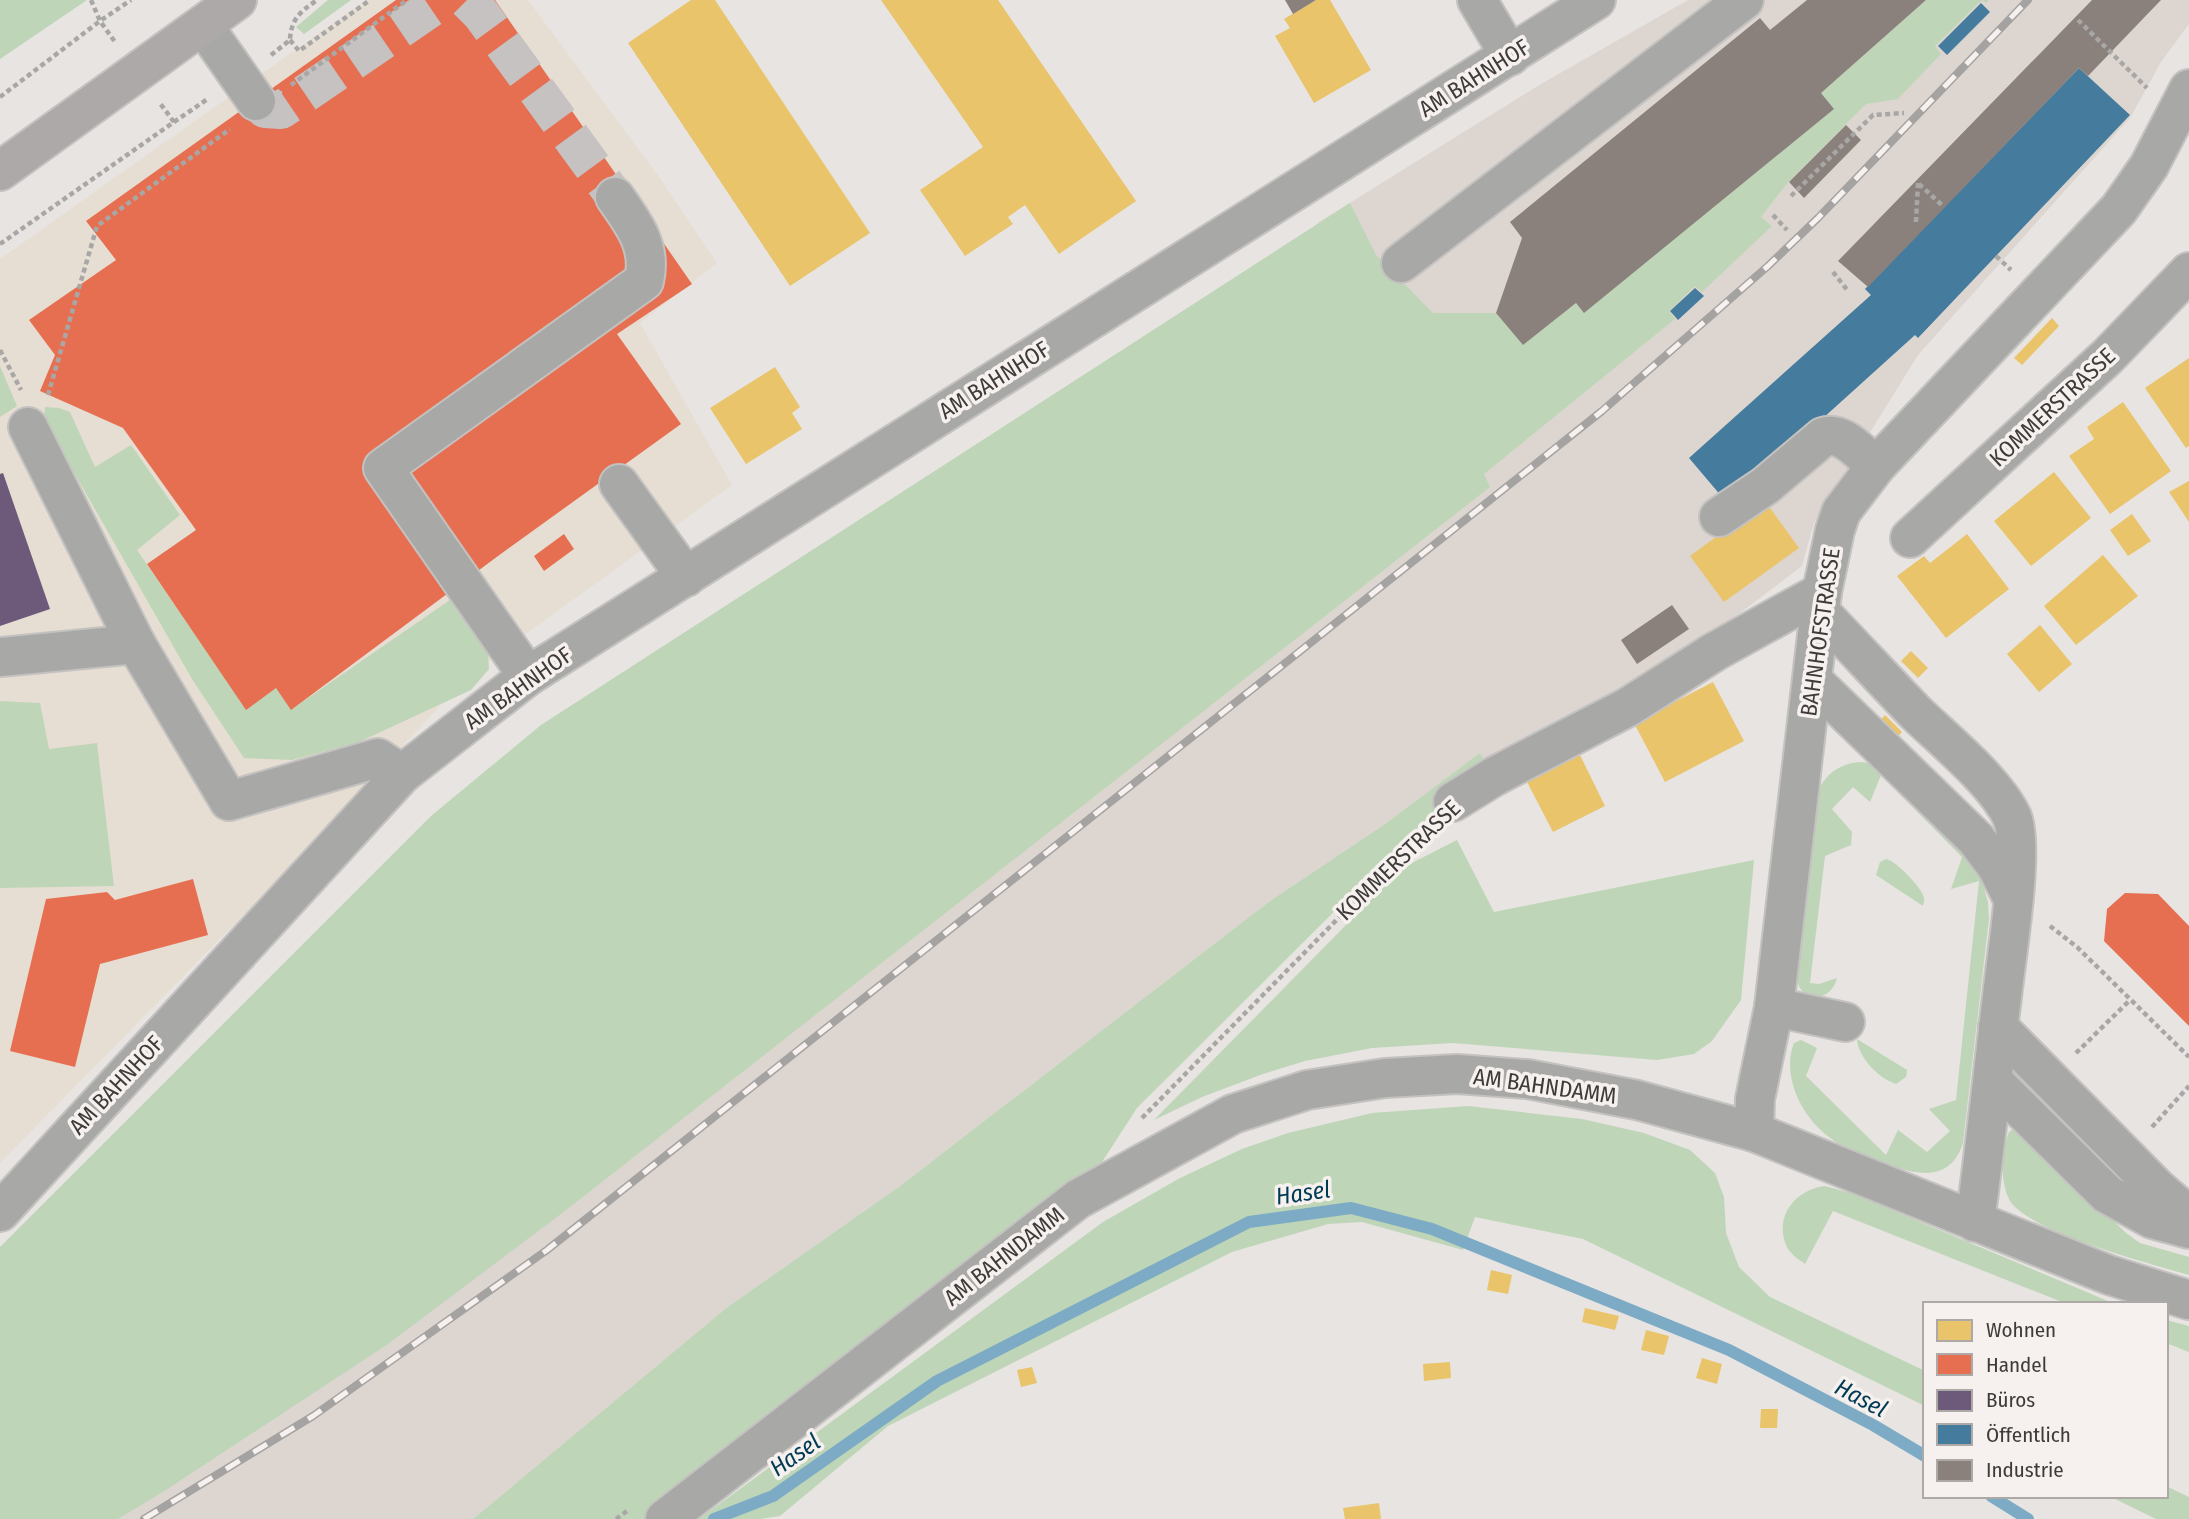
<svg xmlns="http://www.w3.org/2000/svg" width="2189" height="1519" font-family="'Fira Sans Condensed',sans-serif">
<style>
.commercial{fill:#e6ded3}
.built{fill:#ddd6d0}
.green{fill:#bed6b7}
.homes{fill:#e9c46a}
.shops{fill:#e76f51}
.offices{fill:#6d597a}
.public{fill:#457b9d}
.industry{fill:#8a817c}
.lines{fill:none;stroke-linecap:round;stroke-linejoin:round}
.stream{stroke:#7dabc5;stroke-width:12}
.minor-tunnel{stroke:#c5c2c1;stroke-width:38;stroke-dasharray:38 19;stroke-linecap:butt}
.minor-casing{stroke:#c4c2c1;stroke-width:42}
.major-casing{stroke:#c4c2c1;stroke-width:42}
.path{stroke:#a8a7a6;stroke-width:4.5;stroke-dasharray:5 3.5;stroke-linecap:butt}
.minor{stroke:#a8a8a6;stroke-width:38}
.major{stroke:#aca9a8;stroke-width:38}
.rail-casing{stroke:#a5a3a2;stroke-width:8}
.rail{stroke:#f6f1ee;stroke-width:5;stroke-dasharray:16;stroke-linecap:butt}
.labels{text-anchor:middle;stroke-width:7;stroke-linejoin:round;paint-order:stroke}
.street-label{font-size:23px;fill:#3e3c3b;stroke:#f6f1ee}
.water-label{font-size:24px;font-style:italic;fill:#003b55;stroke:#f6f1ee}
</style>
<rect width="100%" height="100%" fill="#e7e4e2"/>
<path class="commercial" d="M366,0H528L659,177L717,263L640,323L732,485L469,675L269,889L0,1163V259Z"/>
<path class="built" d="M1688,0H2189V24L2161,62L2130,118L1918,355L1814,523L1802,566L1703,641L1490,770L1480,754L1385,824L1270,901L900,1186L725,1309L473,1519H0L1319,222L1541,84Z"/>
<g class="green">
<path d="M0,0H87L0,59Z"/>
<path d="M328,0H351L304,34L296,27Z"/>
<path d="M1926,0H1989L1986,3L1982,0L1935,46L1941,54L1898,99L1866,104L1789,181L1761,217L1772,226L1702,292L1695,286L1669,311L1675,319L1484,474L1490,487L561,1214L388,1344L166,1490L118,1519H0V1247L431,816L541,725L1350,203L1376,255L1433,313H1496L1523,345L1576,303L1584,312L1834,109L1821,93Z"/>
<path d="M0,366L17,406L0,417Z"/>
<path d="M45,407L59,408L70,412L95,467L131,445L180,515L137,550L246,709L276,688L292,709L450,600L488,653L489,669L471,690L359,742L292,760L244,758L192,679L44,420Z"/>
<path d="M0,701L40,703L49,749L97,743L114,886L0,888Z"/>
<path d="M1480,753L1490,770L1449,797L1137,1108L1078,1199L665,1519H473L725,1309L900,1186L1270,901L1385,824Z"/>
<path d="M1858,762L1871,763L1895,778L1979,872L1988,902L1989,919L1963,1143C1949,1187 1908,1173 1877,1160C1861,1154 1843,1148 1829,1137C1802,1117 1781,1076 1794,1043L1801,1040L1817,1048L1806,1076L1886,1155L1898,1130L1927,1152L1950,1131L1929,1109L1956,1100L1979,881L1951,889L1962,857L1881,775L1870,802L1853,787L1832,809L1852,832L1851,845L1825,856L1810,983L1819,984L1837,978C1831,1002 1802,1004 1797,980L1818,790C1828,773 1838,765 1858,762Z"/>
<path d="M1457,840L1494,912L1754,860L1741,1000L1712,1041L1694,1054L1657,1060L1453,1043L1372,1048L1305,1061L1263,1074L1202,1097L1154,1120L1402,868Z"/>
<path d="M1886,859C1895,860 1919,885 1923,895C1925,899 1924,901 1923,906L1876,875L1880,862Z"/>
<path d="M1857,1039L1907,1070L1906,1077L1896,1084C1879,1079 1858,1057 1857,1039Z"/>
<path d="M1468,1106L1582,1119L1644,1133L1690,1150L1715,1173L1724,1197L1726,1233L1739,1267L1770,1297L1925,1371V1406L1583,1239L1475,1217L1463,1250L1362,1222L1328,1224L1232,1252L888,1426L780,1516L760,1519H699L1103,1222L1180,1178L1242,1149L1288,1133L1372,1113Z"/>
<path d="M2016,1127L2021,1129L2126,1233L2140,1243L2189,1257V1275C2151,1264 2030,1232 2010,1201C1999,1181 2002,1152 2009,1132Z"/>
<path d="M1825,1186L1854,1194L2115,1304H2067L1833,1211L1805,1264C1798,1259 1789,1253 1786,1245C1774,1215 1797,1189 1825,1186Z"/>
<path d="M2166,1320L2189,1326V1352L2166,1343Z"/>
<path d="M2166,1486L2189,1497V1519H2156L2109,1496H2166Z"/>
</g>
<g class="homes">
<path d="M691,0H715L870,233L790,286L628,43Z"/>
<path d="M881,0H998L1136,201L1059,254L1025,205L1008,217L1013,224L965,256L920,190L983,147Z"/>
<path d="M1316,0H1330L1371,70L1314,103L1275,36L1290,28L1284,19Z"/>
<path d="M2052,318L2059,326L2022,365L2014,358Z"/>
<path d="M2189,358V446L2186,448L2145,388Z"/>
<path d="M775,367L800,407L792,413L802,429L746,464L710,408Z"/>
<path d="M2123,402L2171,471L2110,514L2069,456L2094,439L2087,427Z"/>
<path d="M2054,472L2091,518L2031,566L1994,521Z"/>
<path d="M2189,481V522L2169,492Z"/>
<path d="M1765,501L1799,548L1724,602L1690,556Z"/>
<path d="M2132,514L2151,541L2128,556L2110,530Z"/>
<path d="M1967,534L2009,589L1946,638L1897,576L1924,556L1930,563Z"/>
<path d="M2103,555L2138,596L2076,645L2044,606Z"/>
<path d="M2040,625L2072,664L2039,692L2007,654Z"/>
<path d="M1911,651L1928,668L1918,678L1901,661Z"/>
<path d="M1713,682L1744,741L1665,782L1634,723Z"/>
<path d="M1885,715L1902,732L1893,742L1876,725Z"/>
<path d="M1578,751L1605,806L1553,832L1525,778Z"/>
<path d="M1491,1270L1512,1275L1508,1294L1487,1290Z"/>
<path d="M1585,1308L1619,1316L1615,1330L1582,1322Z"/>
<path d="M1646,1330L1669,1336L1664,1355L1641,1350Z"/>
<path d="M1702,1358L1722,1364L1717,1384L1696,1378Z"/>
<path d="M1450,1362L1451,1378L1424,1381L1423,1364Z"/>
<path d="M1032,1367L1037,1383L1021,1387L1017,1370Z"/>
<path d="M1761,1409H1778L1777,1428H1760Z"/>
<path d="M1379,1503L1381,1519H1345L1343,1508Z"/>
</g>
<g class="shops">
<path d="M396,0H495L692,284L617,334L681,424L498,556L291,710L276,688L246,710L147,564L196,530L123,428L40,391L55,355L29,320L116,260L86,221Z"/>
<path d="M564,534L574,549L544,571L534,556Z"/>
<path d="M193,879L208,935L100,964L75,1067L10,1051L46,899L107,892L115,900Z"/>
<path d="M2125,893L2158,894L2189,926V1026L2104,941L2107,909Z"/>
</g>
<path class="offices" d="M3,473L50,609L0,626V474Z"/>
<g class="public">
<path d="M1981,3L1990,12L1947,55L1938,46Z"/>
<path d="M2079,68L2130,115L1918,338L1915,335L1728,504L1689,458L1871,295L1865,289Z"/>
<path d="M1695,288L1704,296L1678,320L1670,311Z"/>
</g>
<g class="industry">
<path d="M1285,0H1316L1293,14Z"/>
<path d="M1807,0H1926L1821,93L1834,109L1584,313L1576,303L1523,345L1496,313L1522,238L1510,222L1760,18L1770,30Z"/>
<path d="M2092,0H2161L2088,76L2079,68L1868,287L1838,261Z"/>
<path d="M1846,125L1861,140L1804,198L1789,182Z"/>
<path d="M1672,605L1689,629L1637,664L1621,640Z"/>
</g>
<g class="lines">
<g class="stream">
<path d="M1991,1496L2028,1519"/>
<path d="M714,1519L773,1496L937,1381L1249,1222L1351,1208L1432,1229L1729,1350L1873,1425L1925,1456"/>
</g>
<g class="minor-tunnel">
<path d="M467,0L481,14L615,197"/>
<path d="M256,101L265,109L281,110L443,0"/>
</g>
<defs>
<g id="minor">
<path d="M1477,0L1510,56"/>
<path d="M203,25L256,101"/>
<path d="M1401,263L1744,0"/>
<path d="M28,427L136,644L229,801L378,758L402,774"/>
<path d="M619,484L686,577"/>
<path d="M1719,517L1765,486L1823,437C1843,430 1861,454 1876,466"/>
<path d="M1910,538L2108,356L2189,272"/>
<path d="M1820,612C1852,645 1883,679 1915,712C1944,740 1995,781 2012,817C2024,845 2008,946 2004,980C1994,1061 1986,1141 1975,1222"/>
<path d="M0,657L136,644"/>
<path d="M528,676L383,468L644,281C652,247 634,224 615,197"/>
<path d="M1812,680L1976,839L1997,867L2013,899"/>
<path d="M1453,802L1495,776L1628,707L1714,652L1822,592"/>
<path d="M1774,1007L1845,1022"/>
<path d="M1998,1027L2157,1188L2189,1216"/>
<path d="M1994,1082L2107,1194L2152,1219L2189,1229"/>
<path d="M1754,1132L1755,1099L1774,1007L1822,592L1835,530L1841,512L1876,466L2119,209L2149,166L2189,89"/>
<path d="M0,1212L402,774L528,676L1596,0"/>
<path d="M665,1519L1078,1199L1233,1114L1307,1090L1385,1078L1457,1074L1527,1079L1637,1100L1754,1132L2109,1275L2189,1300"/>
</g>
<path id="major" d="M0,171L237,0"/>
</defs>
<use href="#minor" class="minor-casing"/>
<use href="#major" class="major-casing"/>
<g class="path">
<path d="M91,0L100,21L115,42"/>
<path d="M2078,20L2147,88"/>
<path d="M290,40L299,51L370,0"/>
<path d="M271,55L290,40C291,19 300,12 317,0"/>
<path d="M291,85L407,0"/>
<path d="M0,97L100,21L131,0"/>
<path d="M174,122L209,98"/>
<path d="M1919,184L1944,207"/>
<path d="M1791,196L1873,115L1904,113"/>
<path d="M1773,215L1787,230"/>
<path d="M1916,222L1918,183"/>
<path d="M0,244L174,122L159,102"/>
<path d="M1996,256L2011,270"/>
<path d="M1833,272L1848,291"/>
<path d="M0,350L21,390"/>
<path d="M48,395L97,226L230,129"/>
<path d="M2050,926L2077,947L2189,1057"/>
<path d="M2076,1053L2130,1000"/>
<path d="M1142,1118L1428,827"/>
<path d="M2152,1127L2189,1086"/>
<path d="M616,1519L627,1511"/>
</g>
<use href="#minor" class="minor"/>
<use href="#major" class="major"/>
<defs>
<path id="rail" d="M144,1519L313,1416L547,1250L1602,411L1768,266L1818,218L2028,0"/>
</defs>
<use href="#rail" class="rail-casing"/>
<use href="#rail" class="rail"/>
</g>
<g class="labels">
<g class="street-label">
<text transform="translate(1474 78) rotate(-32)" y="8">AM BAHNHOF</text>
<text transform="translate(994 380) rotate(-32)" y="8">AM BAHNHOF</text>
<text transform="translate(2052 407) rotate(-43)" y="8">KOMMERSTRASSE</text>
<text transform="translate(1820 632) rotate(-82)" y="8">BAHNHOFSTRASSE</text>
<text transform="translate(518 688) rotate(-35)" y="8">AM BAHNHOF</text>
<text transform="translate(1398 860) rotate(-44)" y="8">KOMMERSTRASSE</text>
<text transform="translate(116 1085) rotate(-47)" y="8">AM BAHNHOF</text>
<text transform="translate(1545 1086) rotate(8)" y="8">AM BAHNDAMM</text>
<text transform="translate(1004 1256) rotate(-38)" y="8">AM BAHNDAMM</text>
</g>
<g class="water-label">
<text transform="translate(1303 1193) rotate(-8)" y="8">Hasel</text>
<text transform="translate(1861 1398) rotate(28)" y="8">Hasel</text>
<text transform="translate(795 1455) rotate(-35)" y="8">Hasel</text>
</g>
</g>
<rect x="1923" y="1302" width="245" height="196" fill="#f6f1ee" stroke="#aca9a6" stroke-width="2"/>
<rect x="1937" y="1320" width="35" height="21" fill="#e9c46a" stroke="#aca9a6" stroke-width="2"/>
<text x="1986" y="1337" font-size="21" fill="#3e3c3b">Wohnen</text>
<rect x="1937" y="1354" width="35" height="21" fill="#e76f51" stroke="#aca9a6" stroke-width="2"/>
<text x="1986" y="1372" font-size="21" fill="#3e3c3b">Handel</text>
<rect x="1937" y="1390" width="35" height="21" fill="#6d597a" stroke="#aca9a6" stroke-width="2"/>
<text x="1986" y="1407" font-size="21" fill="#3e3c3b">Büros</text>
<rect x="1937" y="1424" width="35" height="21" fill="#457b9d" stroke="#aca9a6" stroke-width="2"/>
<text x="1986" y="1442" font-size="21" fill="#3e3c3b">Öffentlich</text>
<rect x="1937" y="1460" width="35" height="21" fill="#8a817c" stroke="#aca9a6" stroke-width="2"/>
<text x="1986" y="1477" font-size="21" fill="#3e3c3b">Industrie</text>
</svg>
